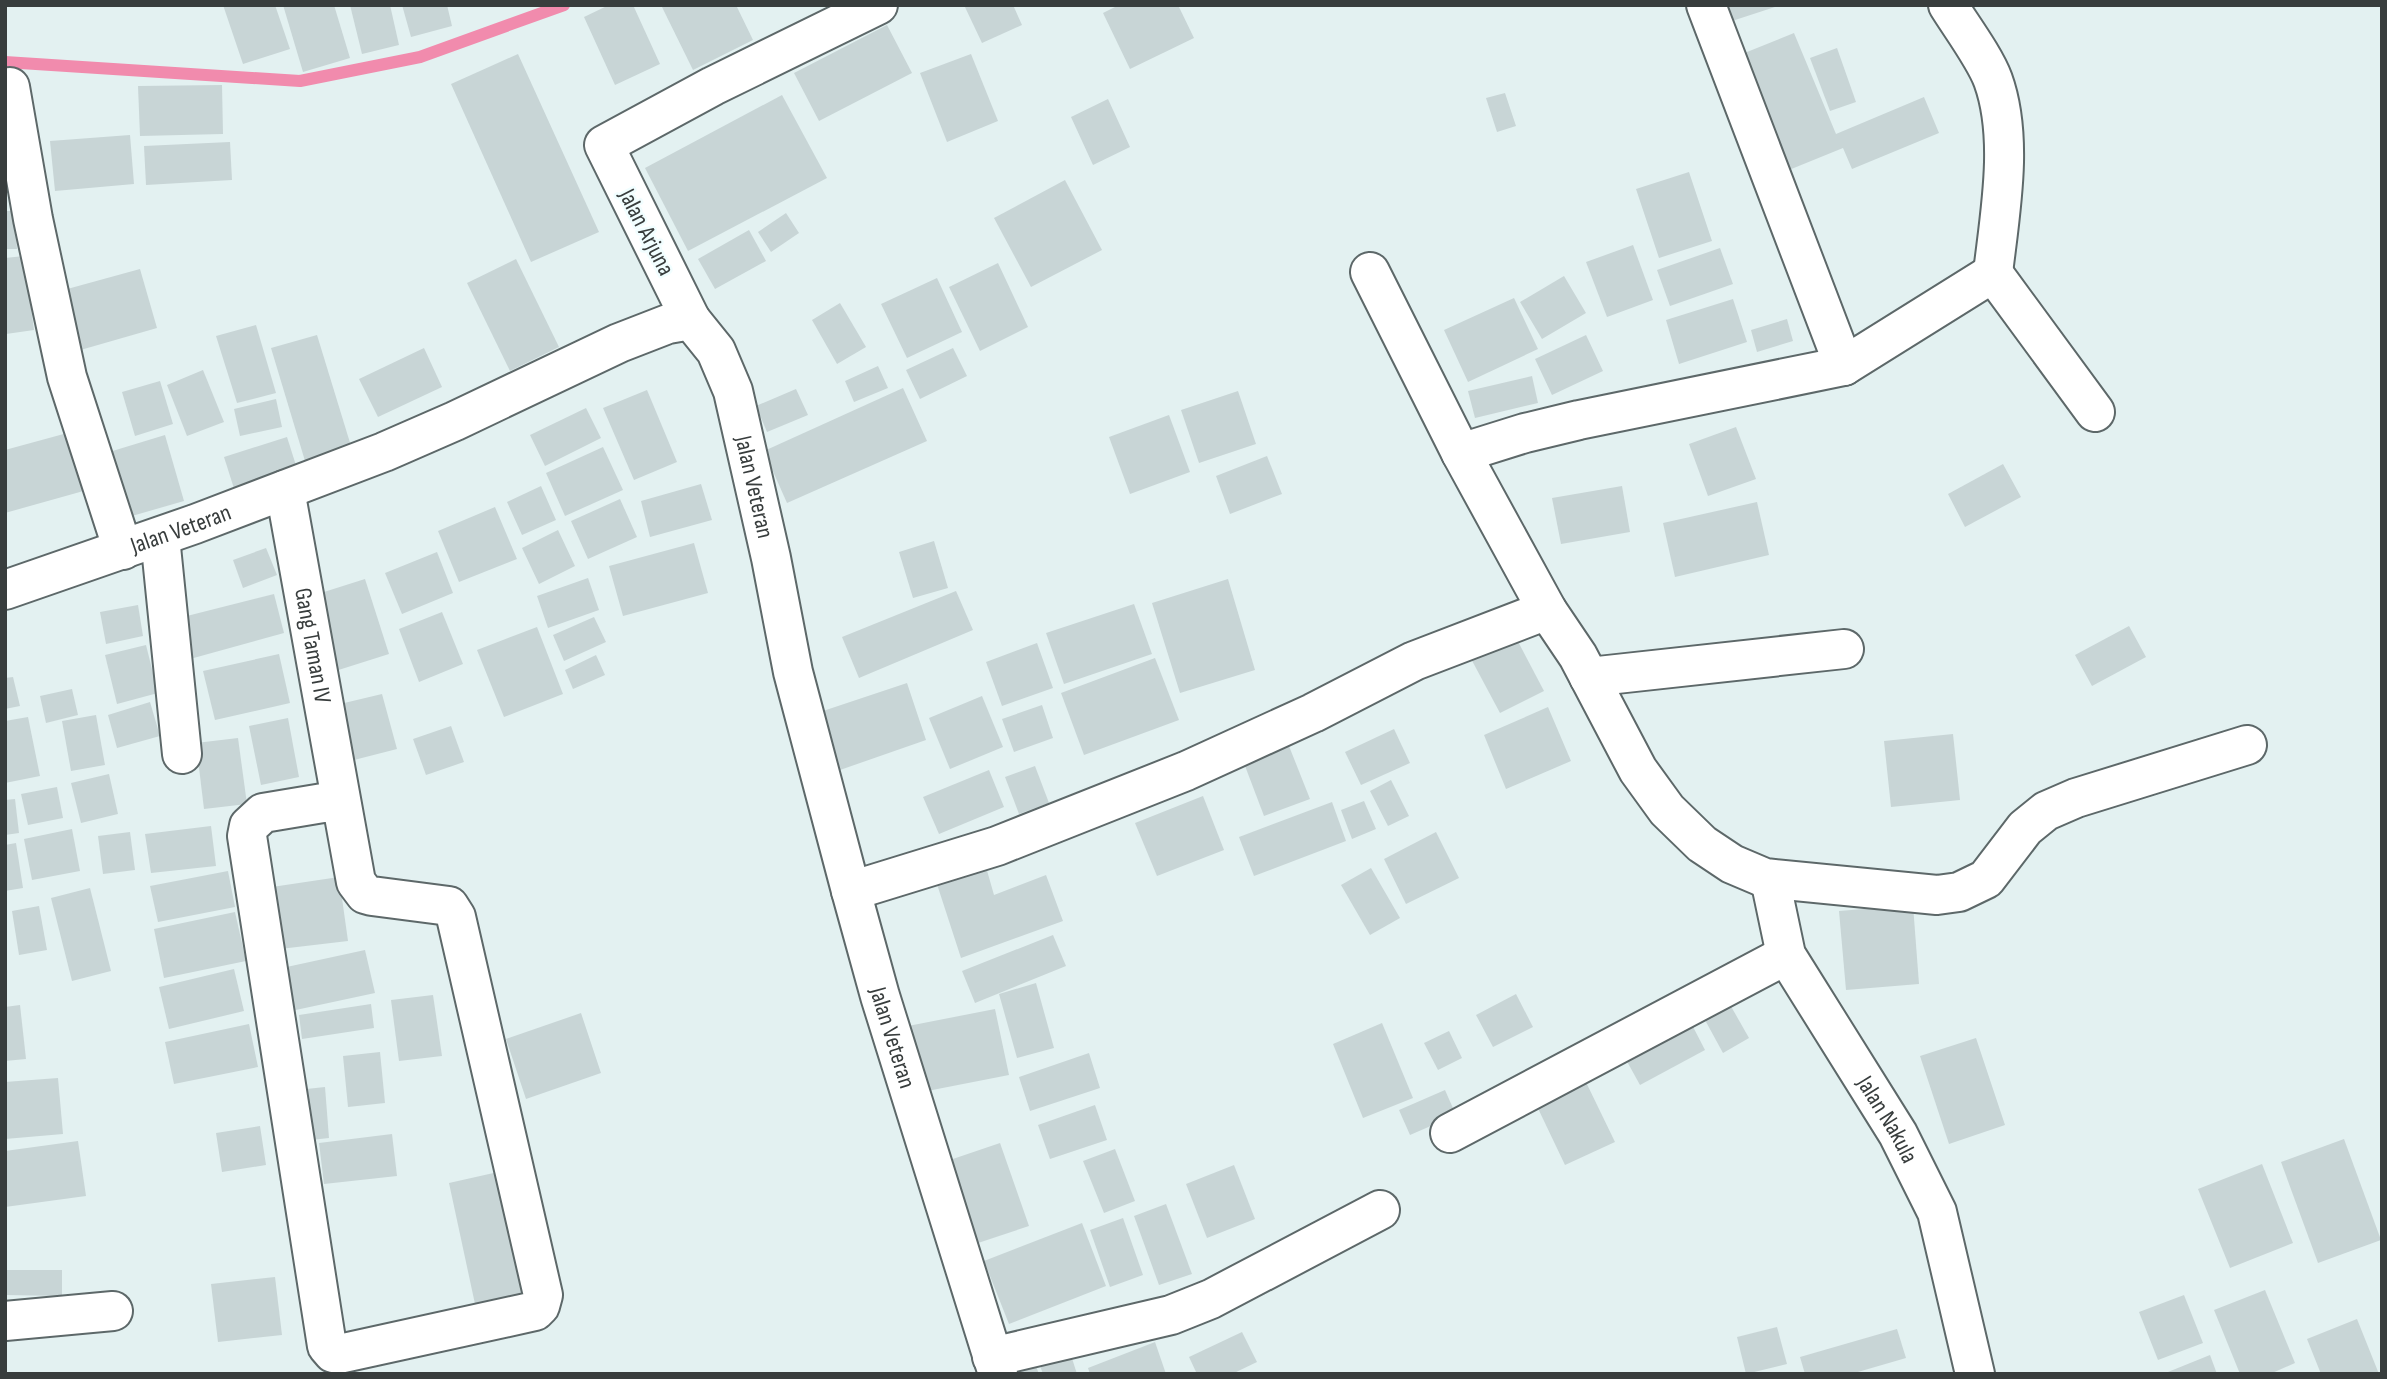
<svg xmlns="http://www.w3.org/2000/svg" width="2387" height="1379" font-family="'Sofia Sans Condensed',sans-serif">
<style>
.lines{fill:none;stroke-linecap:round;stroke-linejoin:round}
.stream{stroke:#f18bad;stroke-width:12}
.building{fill:#c8d5d6}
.minor-casing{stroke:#5d6869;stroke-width:42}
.minor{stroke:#fff;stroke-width:38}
.labels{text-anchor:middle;stroke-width:5;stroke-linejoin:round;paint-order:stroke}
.street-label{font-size:24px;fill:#383d3d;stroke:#f1feff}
</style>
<rect width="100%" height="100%" fill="#e3f1f1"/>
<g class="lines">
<path class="stream" d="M5,62L300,81L420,57L564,5"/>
</g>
<g class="building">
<path d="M223,5H275L290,49L243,64Z"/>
<path d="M283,5H334L350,58L303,72Z"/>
<path d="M350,5H390L399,45L362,54Z"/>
<path d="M402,5H447L452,26L411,37Z"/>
<path d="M609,5H633L660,64L615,85L584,17Z"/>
<path d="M661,5H736L753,40L693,70Z"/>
<path d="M964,5H1013L1022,25L982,43Z"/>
<path d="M1119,5H1178L1194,38L1130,69L1103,13Z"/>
<path d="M1725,5H1778V6L1732,21Z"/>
<path d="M887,25L912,73L819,121L794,73Z"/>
<path d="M1794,33L1836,134L1924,97L1939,133L1852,169L1843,148L1784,172L1737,56Z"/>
<path d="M1837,48L1856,102L1830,111L1810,58Z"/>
<path d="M518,54L599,232L531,262L451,84Z"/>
<path d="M971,54L998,121L947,142L920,73Z"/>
<path d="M222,85L223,134L140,136L138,86Z"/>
<path d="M1505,93L1516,126L1497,132L1486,98Z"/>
<path d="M782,95L827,178L688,251L645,168Z"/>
<path d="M1108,99L1130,147L1093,165L1071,117Z"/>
<path d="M130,135L134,184L55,191L50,141Z"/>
<path d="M230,142L232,180L146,185L144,146Z"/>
<path d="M1689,172L1712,241L1659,258L1636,189Z"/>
<path d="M1065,180L1102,250L1031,287L994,218Z"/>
<path d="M5,211H15L17,249H5Z"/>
<path d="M786,213L799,233L771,252L758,232Z"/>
<path d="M749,230L766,261L715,289L698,259Z"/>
<path d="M1633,245L1653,300L1607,317L1586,262Z"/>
<path d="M1720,248L1733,284L1670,306L1657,270Z"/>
<path d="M24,256L34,330L6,334L5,258Z"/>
<path d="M516,259L559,347L510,371L467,283Z"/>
<path d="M998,263L1028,327L980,351L949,287Z"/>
<path d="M140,269L157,328L77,351L60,291Z"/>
<path d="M1564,276L1586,313L1542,339L1520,302Z"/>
<path d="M937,278L962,332L907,358L881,304Z"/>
<path d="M1514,298L1538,349L1468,382L1444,330Z"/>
<path d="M1733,299L1747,342L1679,364L1666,320Z"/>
<path d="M840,303L866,347L837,364L812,320Z"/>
<path d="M1787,319L1793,341L1757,352L1751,330Z"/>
<path d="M256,325L276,393L237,403L216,336Z"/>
<path d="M317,335L351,446L305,461L271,348Z"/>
<path d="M1586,335L1603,371L1552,395L1535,359Z"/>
<path d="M424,348L442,387L378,417L359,379Z"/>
<path d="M953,348L967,376L920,399L906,370Z"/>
<path d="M878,366L888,388L854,402L845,381Z"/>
<path d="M203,370L224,422L187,436L167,385Z"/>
<path d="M1532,376L1538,403L1475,418L1468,391Z"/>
<path d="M160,381L173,424L135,436L122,392Z"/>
<path d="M903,388L927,441L787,503L764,451Z"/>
<path d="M796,389L808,415L767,432L756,406Z"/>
<path d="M647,390L677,462L634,480L603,408Z"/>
<path d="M1238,391L1256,444L1199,463L1181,410Z"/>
<path d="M276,399L282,427L240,436L234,409Z"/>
<path d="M586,408L601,438L545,466L530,435Z"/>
<path d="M1169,415L1190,472L1130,494L1109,437Z"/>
<path d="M1736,427L1756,479L1708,496L1689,444Z"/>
<path d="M71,432L87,490L5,513V450Z"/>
<path d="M165,435L184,501L125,518L106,453Z"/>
<path d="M287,437L300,478L237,498L224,457Z"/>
<path d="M603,447L623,490L565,516L546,473Z"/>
<path d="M1267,456L1282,494L1230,514L1216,476Z"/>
<path d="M2003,464L2021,497L1965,527L1948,494Z"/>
<path d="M701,484L712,520L650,537L641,501Z"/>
<path d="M541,486L556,520L522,535L507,502Z"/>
<path d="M1622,486L1630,532L1561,544L1552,498Z"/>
<path d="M620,499L637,537L588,559L571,521Z"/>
<path d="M1757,502L1769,555L1675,577L1663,523Z"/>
<path d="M495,507L517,559L459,582L438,531Z"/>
<path d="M558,530L575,566L539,584L522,548Z"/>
<path d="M934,541L948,588L913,598L899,552Z"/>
<path d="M694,543L708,593L623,616L609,566Z"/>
<path d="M266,548L277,575L243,588L233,560Z"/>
<path d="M437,552L453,593L402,614L385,573Z"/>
<path d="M588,578L599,610L548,628L537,596Z"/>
<path d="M365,579L389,654L329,673L305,598Z"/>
<path d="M1228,579L1255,670L1180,693L1152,603Z"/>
<path d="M956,591L973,630L859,678L842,637Z"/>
<path d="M274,594L284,633L190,659L179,618Z"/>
<path d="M1134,604L1152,654L1064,684L1046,633Z"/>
<path d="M138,605L143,636L106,644L100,612Z"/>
<path d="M442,612L463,664L419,682L399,629Z"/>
<path d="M594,617L606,642L564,661L553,635Z"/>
<path d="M2129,626L2146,657L2092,686L2075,655Z"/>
<path d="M537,627L563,694L504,717L477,650Z"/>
<path d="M1513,632L1544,691L1500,713L1469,655Z"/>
<path d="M1037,643L1053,688L1002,706L986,662Z"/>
<path d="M146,645L158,693L117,704L105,655Z"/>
<path d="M279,654L290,703L215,720L203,671Z"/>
<path d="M596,655L605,675L573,689L565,670Z"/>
<path d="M1155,658L1179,720L1084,755L1061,693Z"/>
<path d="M13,677L20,706L5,709V678Z"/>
<path d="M907,683L926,740L840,770L820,712Z"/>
<path d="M72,689L78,715L46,723L40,696Z"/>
<path d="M382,694L397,749L354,760L340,704Z"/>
<path d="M982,696L1003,747L950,769L929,718Z"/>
<path d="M150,702L160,736L117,748L108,715Z"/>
<path d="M1042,705L1053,738L1014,752L1002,719Z"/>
<path d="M1548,707L1571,761L1506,789L1484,735Z"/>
<path d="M96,715L105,765L71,771L62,721Z"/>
<path d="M28,717L40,776L5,783V721Z"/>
<path d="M288,718L299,777L261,785L249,726Z"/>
<path d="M451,726L464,762L426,775L413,739Z"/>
<path d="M1394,729L1410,763L1361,785L1345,752Z"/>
<path d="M1953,734L1960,800L1891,807L1884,741Z"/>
<path d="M238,738L247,804L204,809L196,743Z"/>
<path d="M1287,741L1310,799L1264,816L1242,758Z"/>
<path d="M1035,766L1049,803L1019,814L1005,777Z"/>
<path d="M989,770L1004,807L939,834L923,797Z"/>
<path d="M109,774L118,814L81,823L71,783Z"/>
<path d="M1391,780L1409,816L1388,826L1370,791Z"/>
<path d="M57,787L63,818L28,825L21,794Z"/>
<path d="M1203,796L1224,850L1157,876L1135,823Z"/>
<path d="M15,799L19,833L5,835V800Z"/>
<path d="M1364,801L1376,829L1352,839L1341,810Z"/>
<path d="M1332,802L1346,841L1254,876L1239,837Z"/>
<path d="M211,826L216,866L151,873L145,834Z"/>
<path d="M72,829L80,871L32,880L24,839Z"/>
<path d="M130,832L135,870L103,874L98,836Z"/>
<path d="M1436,832L1459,878L1406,904L1384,859Z"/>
<path d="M16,843L23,888L5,891V845Z"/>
<path d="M984,860L994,895L1046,875L1063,921L961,958L934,875Z"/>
<path d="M1371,868L1400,918L1370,935L1341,885Z"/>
<path d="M228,871L235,907L158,922L150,886Z"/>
<path d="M339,877L348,941L280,949L272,887Z"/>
<path d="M90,888L111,971L72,981L51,898Z"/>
<path d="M1913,905L1919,984L1846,990L1839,911Z"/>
<path d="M39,906L47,950L19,955L12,911Z"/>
<path d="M235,912L246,961L164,978L154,929Z"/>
<path d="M1053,935L1066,966L975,1003L962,971Z"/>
<path d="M365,950L375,993L291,1011L282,968Z"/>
<path d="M234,969L244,1011L169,1029L159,987Z"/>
<path d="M1036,983L1054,1048L1017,1058L999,994Z"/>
<path d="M1516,994L1533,1027L1493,1047L1476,1015Z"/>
<path d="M1724,994L1749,1038L1723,1053L1699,1009Z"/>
<path d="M433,995L442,1056L399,1061L391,1000Z"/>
<path d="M371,1004L374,1028L302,1039L299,1015Z"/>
<path d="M20,1005L26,1059L5,1061V1007Z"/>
<path d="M995,1009L1009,1075L917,1093L903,1027Z"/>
<path d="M581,1013L601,1073L526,1099L506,1039Z"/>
<path d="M1690,1021L1705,1050L1640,1085L1624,1056Z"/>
<path d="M1382,1023L1413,1098L1363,1118L1333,1044Z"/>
<path d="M249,1024L258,1067L174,1084L165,1042Z"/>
<path d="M1449,1031L1462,1058L1438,1070L1424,1043Z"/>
<path d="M1976,1038L2005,1125L1949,1144L1920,1056Z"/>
<path d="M380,1052L385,1103L348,1107L343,1056Z"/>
<path d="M1089,1053L1100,1088L1030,1111L1019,1077Z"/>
<path d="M1583,1076L1615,1142L1565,1165L1534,1100Z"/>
<path d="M58,1078L63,1134L5,1139V1082Z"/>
<path d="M325,1087L329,1138L302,1141L297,1090Z"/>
<path d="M1445,1090L1456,1115L1410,1135L1399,1110Z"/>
<path d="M1095,1105L1107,1140L1050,1159L1038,1125Z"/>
<path d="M260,1126L266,1165L222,1172L216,1133Z"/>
<path d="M392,1134L397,1176L324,1184L319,1143Z"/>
<path d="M2344,1139L2381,1240L2318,1263L2281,1162Z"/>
<path d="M78,1141L86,1196L5,1207V1151Z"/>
<path d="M1000,1143L1029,1226L972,1245L944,1162Z"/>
<path d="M1115,1149L1135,1201L1104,1213L1083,1161Z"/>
<path d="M2262,1164L2293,1243L2230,1268L2198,1189Z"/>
<path d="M1234,1165L1255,1219L1207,1238L1186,1184Z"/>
<path d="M498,1172L525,1293L475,1304L449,1183Z"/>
<path d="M1166,1204L1192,1274L1159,1285L1134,1216Z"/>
<path d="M1123,1218L1143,1275L1110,1287L1090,1230Z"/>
<path d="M1082,1223L1106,1286L1009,1324L984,1261Z"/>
<path d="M5,1270H62V1296L5,1295Z"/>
<path d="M275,1277L282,1335L218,1342L211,1284Z"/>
<path d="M2265,1290L2295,1363L2270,1374H2240L2214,1310Z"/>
<path d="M2184,1295L2203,1343L2158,1360L2139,1312Z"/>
<path d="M2357,1319L2379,1374H2321L2307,1339Z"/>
<path d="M1777,1327L1787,1364L1746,1374L1737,1337Z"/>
<path d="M1897,1329L1906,1358L1851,1374H1805L1800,1357Z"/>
<path d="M1242,1332L1257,1362L1232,1374H1197L1189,1357Z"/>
<path d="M1155,1342L1166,1374H1090L1088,1368Z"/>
<path d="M1069,1349L1077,1374H1043L1038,1360Z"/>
<path d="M2210,1355L2217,1374H2163Z"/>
<path d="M1034,1361L1039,1374H1006Z"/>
</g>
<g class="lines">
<defs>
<g id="minor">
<path d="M1706,5L1844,366"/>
<path d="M1948,5C1961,26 1985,58 1993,80C2014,138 2000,213 1993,273"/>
<path d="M10,87L33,219L67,377L123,550"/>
<path d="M1370,272L1461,453L1547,610L1578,656L1638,770L1667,810L1702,844L1732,864L1765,878L1937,895L1959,892L1986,879L2025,828L2046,811L2076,798L2247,745"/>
<path d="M691,320L604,145L713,86L878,5"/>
<path d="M1461,453L1525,433L1579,420L1844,366L1993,273L2095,412"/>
<path id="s1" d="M285,490L356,882L365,894L372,896L449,906L456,917L543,1295L540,1306L535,1311L339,1354L333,1353L327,1346L247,836L249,826L263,813L341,800"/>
<path d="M160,537L182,754"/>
<path id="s2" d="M5,590L195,524L384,452L455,421L619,343L668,324L691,320L716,351L733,391L771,558L793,672L851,891L880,996L998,1374"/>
<path d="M1589,677L1844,649"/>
<path id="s3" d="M1770,879L1786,955L1898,1134L1937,1212L1975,1374"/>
<path d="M851,891L997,846L1186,771L1313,713L1414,661L1547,610"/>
<path d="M1450,1133L1786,955"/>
<path d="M5,1321L113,1311"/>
<path d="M992,1357L1171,1315L1211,1299L1380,1210"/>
</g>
</defs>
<use href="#minor" class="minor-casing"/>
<use href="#minor" class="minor"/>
</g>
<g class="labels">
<g class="street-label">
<text transform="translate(647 232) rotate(63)" y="8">Jalan Arjuna</text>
<text dy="8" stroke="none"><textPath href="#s2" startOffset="920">Jalan Veteran</textPath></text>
<text dy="8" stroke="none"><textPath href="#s2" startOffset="186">Jalan Veteran</textPath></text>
<text dy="8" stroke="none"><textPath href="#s1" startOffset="158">Gang Taman IV</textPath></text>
<text dy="8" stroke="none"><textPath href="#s2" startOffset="1488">Jalan Veteran</textPath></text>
<text dy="8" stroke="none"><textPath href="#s3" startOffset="271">Jalan Nakula</textPath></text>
</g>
</g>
<rect width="2387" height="1379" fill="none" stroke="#383d3d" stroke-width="14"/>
</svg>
